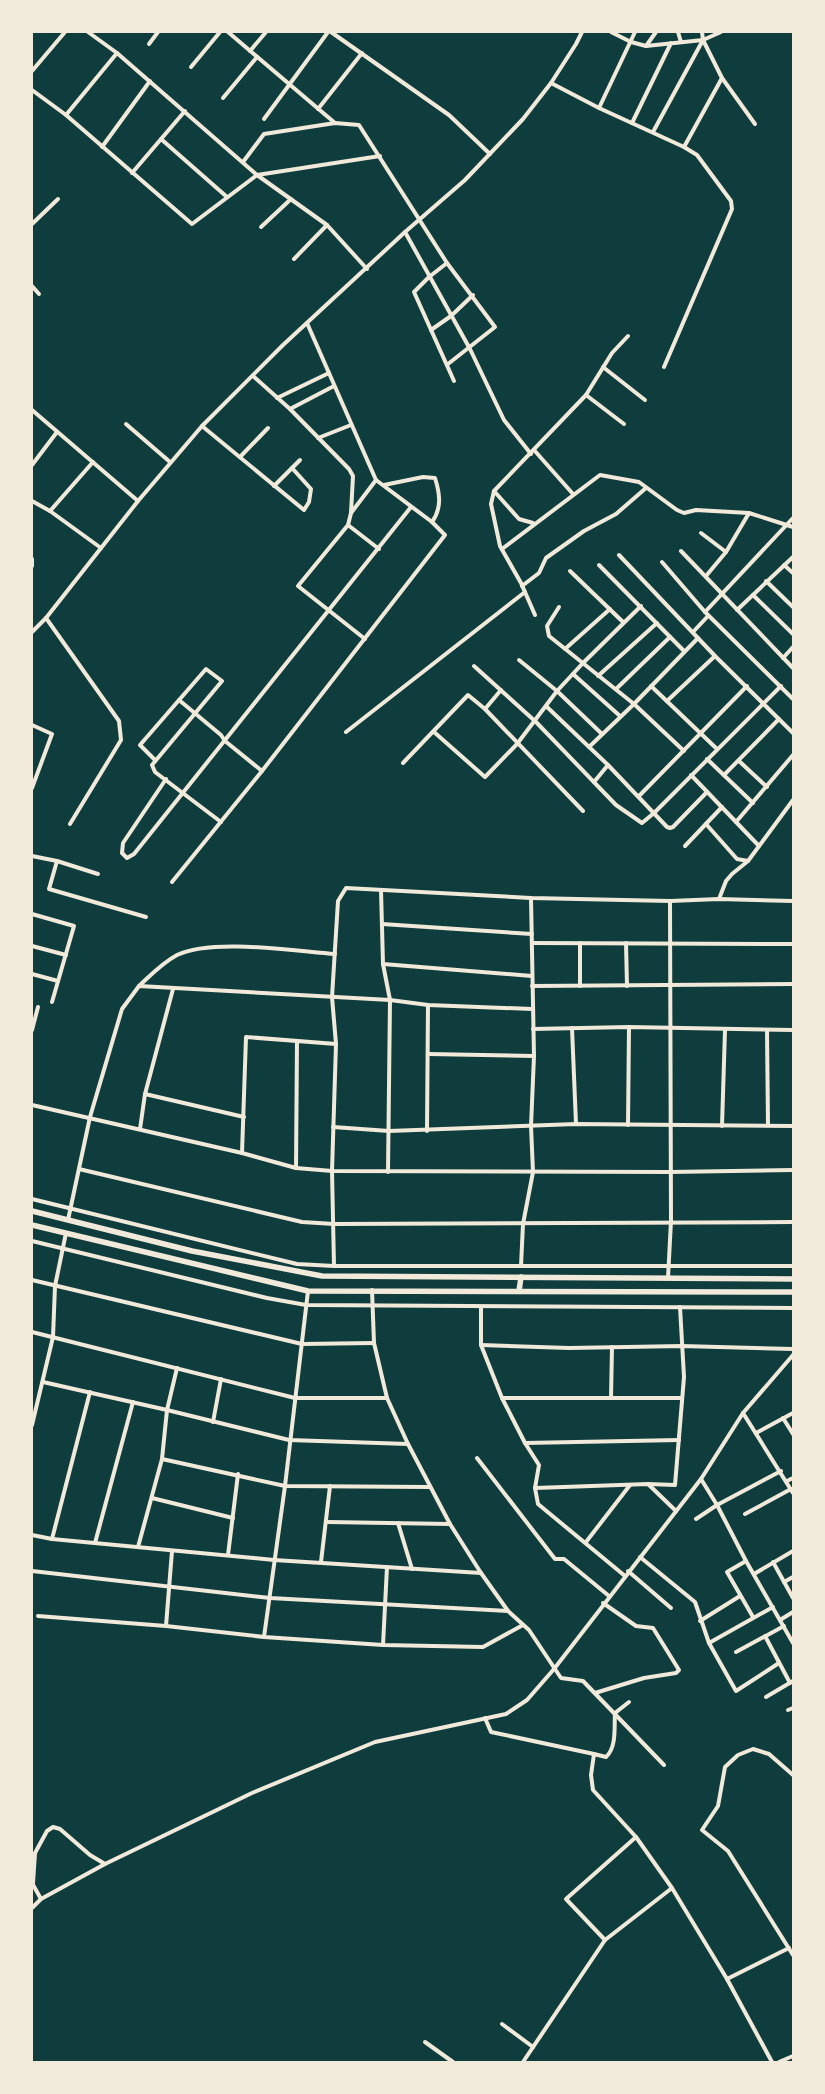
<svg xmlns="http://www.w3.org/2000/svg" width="825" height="2094" font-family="Manrope,sans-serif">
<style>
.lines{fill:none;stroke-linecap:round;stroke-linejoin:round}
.minor{stroke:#f1e9da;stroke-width:4}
.tertiary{stroke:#f1e9da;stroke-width:5.5}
</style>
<rect width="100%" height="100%" fill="#0f3d3e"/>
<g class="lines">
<g class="minor">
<path d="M88,32L117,53L257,175L327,225L367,269"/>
<path d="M228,32L335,123"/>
<path d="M331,32L449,115L490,154"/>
<path d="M611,32L631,42L646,46L703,40L702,32"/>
<path d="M678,32L681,42"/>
<path d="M721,32L703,40L722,78L755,124"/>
<path d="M149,44L158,32"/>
<path d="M646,46L656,32"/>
<path d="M250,51L266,32"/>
<path d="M191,67L220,32"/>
<path d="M32,71L65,32"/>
<path d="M551,83L599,108L684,147L697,155L731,201L732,209L664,367"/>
<path d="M32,90L66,115L192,224L257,175L380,156"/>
<path d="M223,98L257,57"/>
<path d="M599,108L635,32"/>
<path d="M318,109L362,53"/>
<path d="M66,115L117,53"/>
<path d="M264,119L328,32"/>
<path d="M632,123L671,43"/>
<path d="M653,132L703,40"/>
<path d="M161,139L227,197"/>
<path d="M102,147L150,81"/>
<path d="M684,147L722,78"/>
<path d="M243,162L264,134L335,123L359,125L447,263L495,327L448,364"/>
<path d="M132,173L185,111"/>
<path d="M32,224L58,199"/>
<path d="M261,227L291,199"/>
<path d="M405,232L470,349L504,420L531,454"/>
<path d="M294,259L327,225"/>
<path d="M447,263L429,277L414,292L454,381"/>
<path d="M32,286L39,294"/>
<path d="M307,323L376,480L351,513L348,525L298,586L365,639"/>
<path d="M431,330L451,316L473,295"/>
<path d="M603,367L645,400"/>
<path d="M253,376L290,409L349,469L353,476L351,513"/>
<path d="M586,395L624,424"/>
<path d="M277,398L329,373"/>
<path d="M290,409L334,386"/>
<path d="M32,410L138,501"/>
<path d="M126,424L170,462"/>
<path d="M202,426L304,510L309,502L311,489L292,468"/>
<path d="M318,438L351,425"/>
<path d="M534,450L573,494"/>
<path d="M240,457L268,428"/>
<path d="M32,465L57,432"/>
<path d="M384,485L423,477L435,478C440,494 442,508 432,522"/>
<path d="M274,486L300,460"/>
<path d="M494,491L519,519L533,523"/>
<path d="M32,501L50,511L101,548"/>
<path d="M50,511L93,462"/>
<path d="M348,525L379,549"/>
<path d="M701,533L726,552"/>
<path d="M502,549L600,475L639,482L677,510L684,513L696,510L749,513L793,527"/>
<path d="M681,551L793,668"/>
<path d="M619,555L715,656L793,733"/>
<path d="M32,559V566"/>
<path d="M662,562L705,612L793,699"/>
<path d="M599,565L684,651"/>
<path d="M784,565L793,573"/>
<path d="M570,571L623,622"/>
<path d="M706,576L726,552L749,513"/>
<path d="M766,581L793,607"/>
<path d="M522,586L539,573L546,558L584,531L616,514L646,488"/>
<path d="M753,595L793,634"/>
<path d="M559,607L547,626L549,636L634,704L684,751"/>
<path d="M737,610L793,557"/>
<path d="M705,612L793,518"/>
<path d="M535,615L521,583L500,546L491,504L494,491L586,395L612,353L628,336"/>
<path d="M46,618L119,721L121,740L70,824"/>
<path d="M32,632L46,618L138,501L202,426L283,345L405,232L465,180L523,119L551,83L576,44L582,32"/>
<path d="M693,632L708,616"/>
<path d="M565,649L610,609"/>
<path d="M783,658L793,647"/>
<path d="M519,660L557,691L602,734"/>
<path d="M474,666L536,722L616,805L642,823L654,813L781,686"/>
<path d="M573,674L620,716"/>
<path d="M598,676L657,623"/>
<path d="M651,686L717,749"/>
<path d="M616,689L670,637"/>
<path d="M179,700L221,735L225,741L262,771"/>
<path d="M667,701L715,656"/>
<path d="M547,707L608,765L667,827L670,828L673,827L707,792"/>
<path d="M485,709L501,690"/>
<path d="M32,725L52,734L32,788"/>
<path d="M346,732L525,592"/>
<path d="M434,732L485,777L517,744L557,691L583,663L641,606"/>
<path d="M589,747L634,704L698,638"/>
<path d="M707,759L753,803"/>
<path d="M155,760L140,745L206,669L222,681L152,765L155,772L221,822"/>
<path d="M739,761L767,787"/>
<path d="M403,763L468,695L485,709L583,811"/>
<path d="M691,775L759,846"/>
<path d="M724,775L779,719"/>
<path d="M166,779L123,843L122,853L127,858L134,854L411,507"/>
<path d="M594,782L608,765"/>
<path d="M639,796L747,686"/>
<path d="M736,822L793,755"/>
<path d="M706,824L737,859L748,861"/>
<path d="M685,846L722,807"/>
<path d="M32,856L57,861L98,874"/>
<path d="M57,861L49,889L146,917"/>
<path d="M172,882L262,771L445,535L432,522L376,480"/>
<path d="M381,890L383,964L390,1000L388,1172"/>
<path d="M719,899L726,881L732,874L748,861L793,800"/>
<path d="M32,914L74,926L52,1002"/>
<path d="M382,924L532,934"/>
<path d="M532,943L793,944"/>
<path d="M580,943V986"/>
<path d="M626,943L627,986"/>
<path d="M32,946L66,955"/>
<path d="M383,964L532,976"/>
<path d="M32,974L58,981"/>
<path d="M139,986C151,975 162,963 177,955C212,938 294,951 335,954"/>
<path d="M532,986L793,984"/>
<path d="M572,1028L576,1124"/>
<path d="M533,1029L629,1027L793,1030"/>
<path d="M32,1030L38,1007"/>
<path d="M767,1031L768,1125"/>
<path d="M428,1054L534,1056"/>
<path d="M145,1094L244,1117"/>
<path d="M32,1105L242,1153L296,1168L332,1171L670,1172L793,1170"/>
<path d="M628,1125L629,1027"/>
<path d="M722,1126L725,1030"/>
<path d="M333,1127L389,1131L576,1124L793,1126"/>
<path d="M140,1129L145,1094L173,989"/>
<path d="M427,1131L428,1005"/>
<path d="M242,1153L246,1037L336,1044"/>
<path d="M296,1168L297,1041"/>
<path d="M79,1169L302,1222L334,1224L793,1222"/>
<path d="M32,1199L297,1264L334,1266H793"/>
<path d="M68,1220L90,1117L122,1009L139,986L390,1000L428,1005L532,1009"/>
<path d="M32,1241L267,1298L306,1305L793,1308"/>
<path d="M334,1266L332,1171L336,1044L332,997L338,901L346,888L531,898L670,901L719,899L793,901"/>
<path d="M521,1266L523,1224L533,1172L531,1126L534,1056L531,898"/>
<path d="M668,1278L671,1221L670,901"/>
<path d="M32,1280L302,1344L374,1343"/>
<path d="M372,1290L374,1343L387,1398L408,1444L450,1524L481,1573L508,1611L529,1630L561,1678L583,1681L664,1765"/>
<path d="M481,1307V1345L502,1398L525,1443L539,1465L535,1488L538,1504L625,1576"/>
<path d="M32,1332L295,1398H387"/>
<path d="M481,1345L569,1348L682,1346L793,1349"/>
<path d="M43,1382L167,1410L289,1440L408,1444"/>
<path d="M502,1398H682"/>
<path d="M611,1398L612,1347"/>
<path d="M743,1413L793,1493"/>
<path d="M783,1418L793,1434"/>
<path d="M213,1422L221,1379"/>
<path d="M32,1425L53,1337L55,1286L66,1233"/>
<path d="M756,1433L793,1413"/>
<path d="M525,1443L679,1440"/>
<path d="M477,1458L555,1559H564L609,1596"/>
<path d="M162,1459L285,1486L429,1487"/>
<path d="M701,1479L717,1505L746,1561L793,1643"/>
<path d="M787,1481L793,1478"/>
<path d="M648,1484L676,1511"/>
<path d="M535,1488L648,1484L675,1485L684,1377L680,1307"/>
<path d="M152,1498L233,1518"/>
<path d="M745,1514L791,1489"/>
<path d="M696,1519L717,1505L781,1471"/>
<path d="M327,1522L450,1524"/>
<path d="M398,1523L412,1569"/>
<path d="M32,1535L52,1539L274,1560L481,1573"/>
<path d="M52,1539L90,1392"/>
<path d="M586,1542L630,1485"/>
<path d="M95,1543L133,1402"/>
<path d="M138,1547L162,1459L167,1410L177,1368"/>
<path d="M228,1555L238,1474"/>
<path d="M640,1557L695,1602L709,1643L736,1691L779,1663"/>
<path d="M746,1561L727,1572L753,1617"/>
<path d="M321,1562L330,1486"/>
<path d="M773,1562L793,1598"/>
<path d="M32,1571L270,1598L508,1611"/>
<path d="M628,1571L671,1608"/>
<path d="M754,1574L793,1551"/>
<path d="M784,1582L793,1577"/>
<path d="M38,1616L166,1626L264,1637L383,1645L483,1647L523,1625"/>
<path d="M780,1620L793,1612"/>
<path d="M700,1621L740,1596"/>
<path d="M166,1626L172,1551"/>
<path d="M765,1636L790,1683"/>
<path d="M264,1637L285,1486L308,1291"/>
<path d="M709,1643L773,1607"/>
<path d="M383,1645L387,1567"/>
<path d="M736,1652L784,1626"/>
<path d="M595,1693L644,1678L676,1673L679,1670L653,1628L636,1626L603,1603"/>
<path d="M766,1697L793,1681"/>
<path d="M629,1702L615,1713C614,1727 617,1747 606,1757L594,1754L591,1775L593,1790L636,1837L672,1888L727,1979L772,2062"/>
<path d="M788,1710L793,1708"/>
<path d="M485,1718L491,1732L594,1754"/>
<path d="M793,1775L769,1754L753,1749L738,1755L725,1767L718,1806L702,1830L728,1851L793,1955"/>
<path d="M32,1883L41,1899"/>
<path d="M33,1883L35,1853L47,1831L53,1827L60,1829L90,1855L105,1864"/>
<path d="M32,1908L41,1899L105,1864L252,1793L375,1742L506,1714L527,1700L554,1669L701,1479L743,1413L793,1355"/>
<path d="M605,1940L566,1899L636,1837"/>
<path d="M727,1979L789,1948"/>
<path d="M502,2024L533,2047"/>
<path d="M425,2042L453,2062"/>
<path d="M523,2062L605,1940L672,1888"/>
<path d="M779,2062L793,2056"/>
</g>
<g class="tertiary">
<path d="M32,1211L192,1251L322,1276L793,1279"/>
<path d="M32,1225L308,1291L793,1292"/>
<path d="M519,1291L521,1277"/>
</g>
</g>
<rect width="825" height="2094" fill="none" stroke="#f1e9da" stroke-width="66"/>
</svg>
